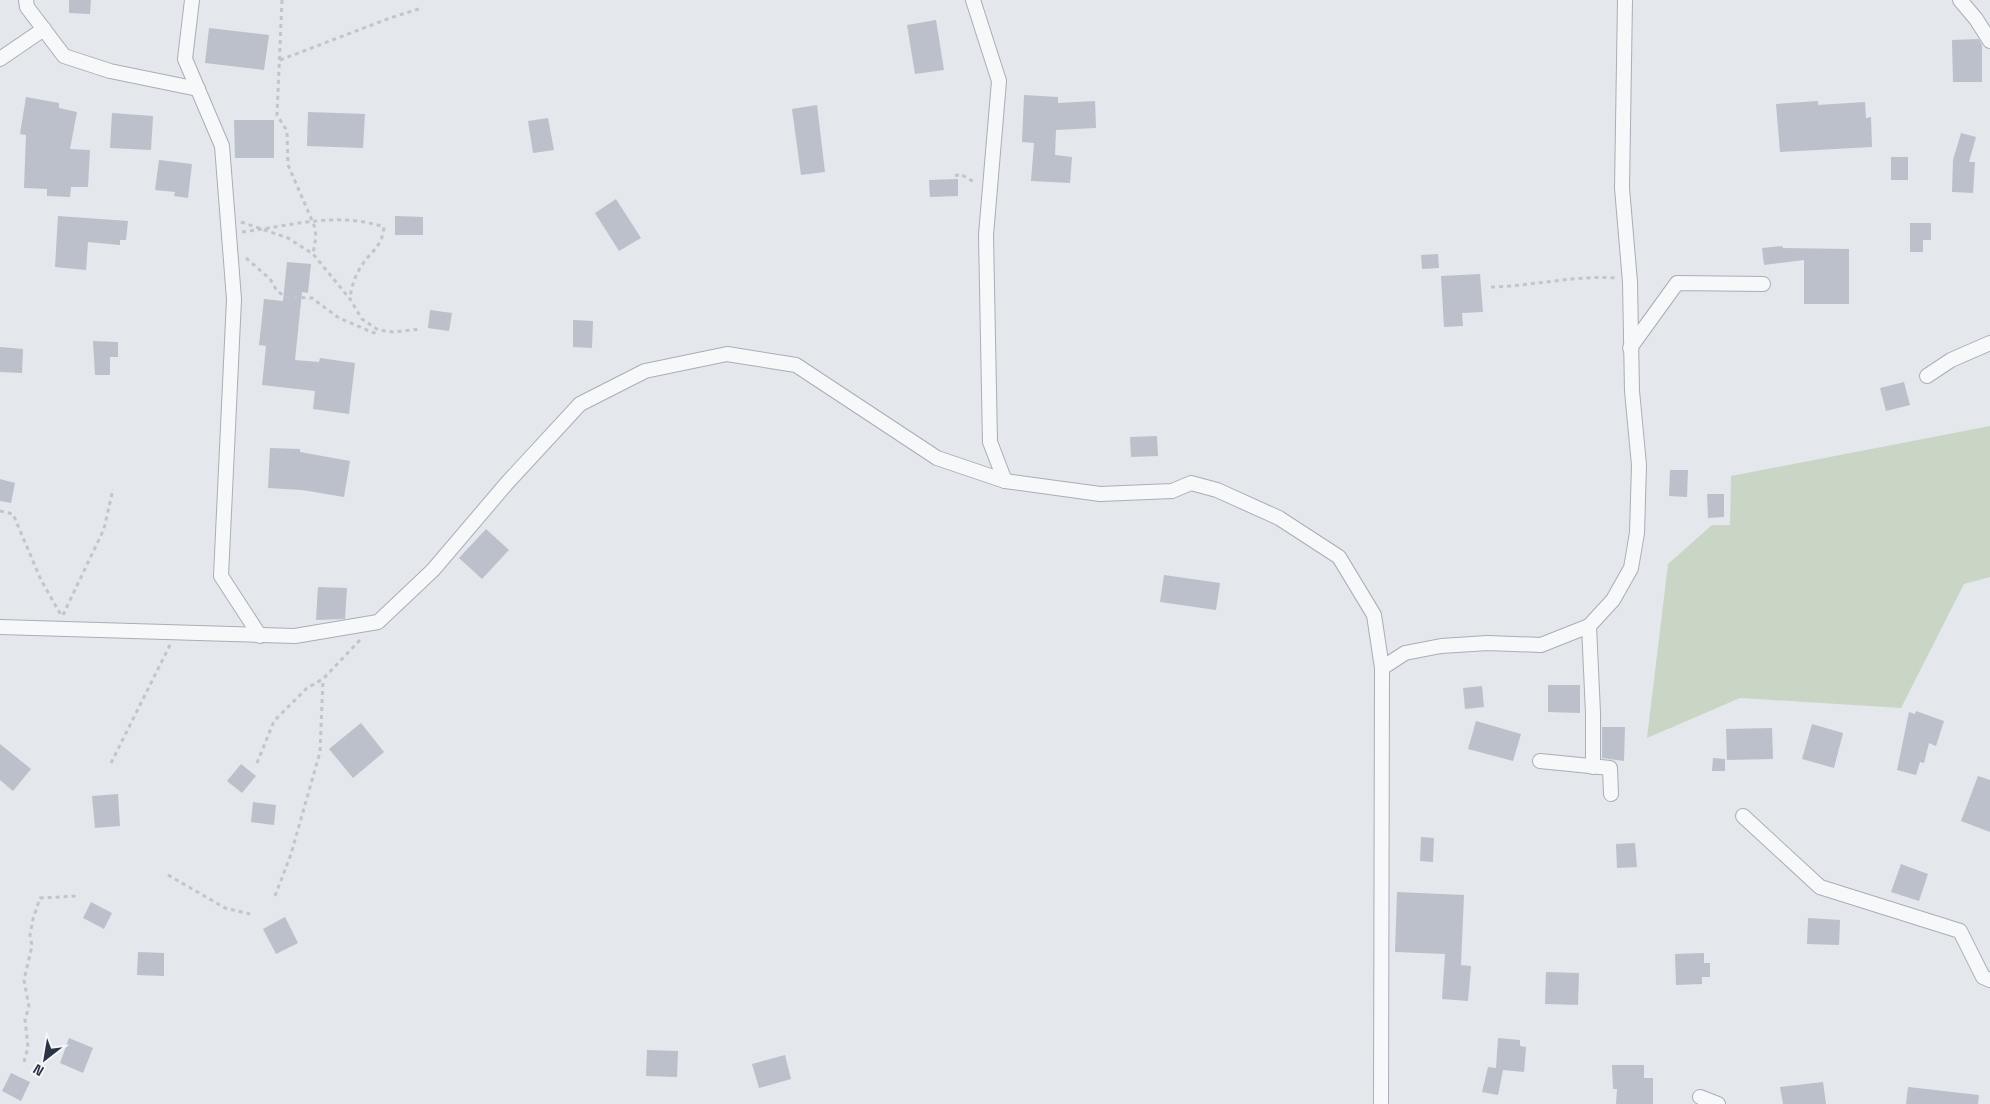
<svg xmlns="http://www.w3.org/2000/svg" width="1990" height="1104" font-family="'Space Grotesk',sans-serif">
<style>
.green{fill:#c9d6c5}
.building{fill:#bbc0ca}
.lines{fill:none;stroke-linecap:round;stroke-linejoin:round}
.street-casing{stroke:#a9aeb7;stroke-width:16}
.path{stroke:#c2c5cb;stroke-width:3;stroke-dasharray:4 4;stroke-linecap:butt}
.street{stroke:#f7f8fa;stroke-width:14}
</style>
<rect width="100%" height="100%" fill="#e4e7ec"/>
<path class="green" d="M1990,426V577L1964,584L1901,708L1740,698L1647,738L1668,564L1712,525H1730L1731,476Z"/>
<g class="building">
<path d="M69,0H91L90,14L69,13Z"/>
<path d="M936,20L944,70L915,74L907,25Z"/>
<path d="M209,28L269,35L264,70L205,63Z"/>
<path d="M1979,39L1982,45V82H1953L1952,40Z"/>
<path d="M1024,95L1058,97V103L1095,101L1096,128L1056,130L1055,155L1072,157L1070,183L1031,181L1034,143L1022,142Z"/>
<path d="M26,97L59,103V108L77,112L70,149L90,150L88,187H71L70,197L47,196V189L24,188L26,135L20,134Z"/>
<path d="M1818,101V105L1865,102L1866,118L1871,117L1872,147L1780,152L1776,104Z"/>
<path d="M817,105L825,172L801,175L792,109Z"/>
<path d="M308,112L365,114L363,148L307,146Z"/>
<path d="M112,113L153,116L151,150L110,148Z"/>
<path d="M548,118L554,150L533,153L528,121Z"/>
<path d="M234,120H274V158H235Z"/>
<path d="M1961,133L1976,137L1969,162H1975L1973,193L1952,192L1953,160Z"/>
<rect x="1891" y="157" width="17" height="23"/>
<path d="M159,160L192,164L188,198L174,196L175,192L155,190Z"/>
<path d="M958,179V196L930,197L929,180Z"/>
<path d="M616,199L641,238L619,251L595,213Z"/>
<path d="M58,216L128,221L126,240H120V245L88,242L86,270L55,267Z"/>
<path d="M395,216L423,217V235H395Z"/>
<path d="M1910,223H1931V240H1923V252H1910Z"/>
<path d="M1782,246L1783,248L1849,249V304H1804V260L1764,265L1762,248Z"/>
<path d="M1438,254L1439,268L1422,269L1421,255Z"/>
<path d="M287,262L311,264L308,293L302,292L295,360L319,362L320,358L355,363L349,414L313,409L315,391L262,385L266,346L259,345L264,299L283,301Z"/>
<path d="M1480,274L1483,312L1462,313L1463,326L1444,327L1441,276Z"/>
<path d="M430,310L452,313L449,331L428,328Z"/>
<path d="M573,320L593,321L592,348L573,347Z"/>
<path d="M93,341L118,342V357H110V375H95Z"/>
<path d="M0,347L23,349L22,373L0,372Z"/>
<path d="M1904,382L1910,405L1886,411L1880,388Z"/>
<path d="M1157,436L1158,456L1131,457L1130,437Z"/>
<path d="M270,448L300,449V452L350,461L344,497L302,490L268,488Z"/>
<path d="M1670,470H1688L1687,497L1669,496Z"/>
<path d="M0,479L15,483L11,503L0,501Z"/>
<path d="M1707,494H1724V517L1708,518Z"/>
<path d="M486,529L509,550L482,579L459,558Z"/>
<path d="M1164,575L1220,583L1216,610L1160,602Z"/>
<path d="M318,587L347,588L345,619L316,620Z"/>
<path d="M1548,685H1580V713L1548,712Z"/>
<path d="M1482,686L1484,707L1465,709L1463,688Z"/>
<path d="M1916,711L1944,721L1936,746L1929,743L1924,763L1920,762L1916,775L1897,770L1909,712L1915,714Z"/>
<path d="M1476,721L1521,734L1513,761L1468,749Z"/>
<path d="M361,723L384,752L353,778L329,749Z"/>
<path d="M1812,724L1843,733L1834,768L1802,759Z"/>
<path d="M1602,727H1625L1624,761L1602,758Z"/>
<path d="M1772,728L1773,759L1727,760L1726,729Z"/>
<path d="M0,744L31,769L13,791L0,780Z"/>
<path d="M1713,758L1725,759V771H1712Z"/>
<path d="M241,764L256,776L242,793L227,781Z"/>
<path d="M1978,776L1990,780V832L1961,821Z"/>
<path d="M118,794L120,826L95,828L92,796Z"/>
<path d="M253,802L276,805L274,825L251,822Z"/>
<path d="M1421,837L1434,838L1433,862L1420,861Z"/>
<path d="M1635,843L1637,867L1617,868L1616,844Z"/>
<path d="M1901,864L1928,874L1919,901L1891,892Z"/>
<path d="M1397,892L1464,895L1461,965L1471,966L1468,1001L1442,999L1445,954L1395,952Z"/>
<path d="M91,902L112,913L104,929L83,918Z"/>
<path d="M285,917L298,943L276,954L263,929Z"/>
<path d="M1808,918L1840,920L1839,945L1807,944Z"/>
<path d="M138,952L164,953V976L137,975Z"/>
<path d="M1704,953V963H1710V977H1702V984L1676,985L1675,954Z"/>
<path d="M1546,972L1579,973L1578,1005L1545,1004Z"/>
<path d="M69,1038L93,1048L83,1073L60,1063Z"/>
<path d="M1498,1038L1520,1040V1046L1526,1047L1524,1072L1503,1070L1498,1095L1482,1092L1488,1067L1496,1068Z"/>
<path d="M647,1050L678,1051L677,1077L646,1076Z"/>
<path d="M785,1055L791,1079L759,1088L752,1064Z"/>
<path d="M1612,1065H1644V1078H1653V1104H1616L1617,1089H1613Z"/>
<path d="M11,1073L30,1082L21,1101L2,1091Z"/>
<path d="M1823,1082L1826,1104H1783L1780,1087Z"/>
<path d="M1908,1087L1979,1095L1978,1104H1906Z"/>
</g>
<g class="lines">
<defs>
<g id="street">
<path d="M26,0L27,7L64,56L110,71L198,89"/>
<path d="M192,0L185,59L222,146L234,299L221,576L260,636"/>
<path d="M973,0L999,81L986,235L990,442L1005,481"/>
<path d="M1960,0L1976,19L1990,41"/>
<path d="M0,59L44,29"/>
<path d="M1630,348L1677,283L1763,284"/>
<path d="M1927,376L1951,360L1990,343"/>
<path d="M1589,626L1593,713V767"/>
<path d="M0,627L295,636L378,622L433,570L507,483L580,404L645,371L727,354L796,365L937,458L1005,481L1100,494L1172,491L1191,483L1217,490L1279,518L1339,557L1374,615L1382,668L1381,1104"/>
<path d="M1382,668L1405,653L1441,646L1488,643L1541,645L1589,626L1613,600L1631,568L1637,533L1639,465L1632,391L1630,282L1622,188L1625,0"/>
<path d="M1540,761L1610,768L1611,794"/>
<path d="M1743,816L1820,887L1960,931L1983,977L1990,980"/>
<path d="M1700,1097L1718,1104"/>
</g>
</defs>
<use href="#street" class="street-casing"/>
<g class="path">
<path d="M282,0L277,115L287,131L288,165L314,225L316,236L313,254"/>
<path d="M280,60L390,18L422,8"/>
<path d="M955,176L960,174L976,183"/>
<path d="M241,222L288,238L313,254L350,299L362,319L378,330L394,332L421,329"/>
<path d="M242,232C290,226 337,211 384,227C382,247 372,250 362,265C355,275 351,288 350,299"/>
<path d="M246,258L270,279L277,291L286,297L312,298L339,318L374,333L377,330"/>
<path d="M1491,287C1534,286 1574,275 1617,278"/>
<path d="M0,511L13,514L41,580L61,615"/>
<path d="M63,615L104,529L113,489"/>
<path d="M111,763L170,645"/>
<path d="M257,763L274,721L307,688L323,679L360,640"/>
<path d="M168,875L225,908L250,914"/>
<path d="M275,896L291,854L320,752L323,679"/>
<path d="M24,1062L28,1047L25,1019L29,1007L24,980L32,946L30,935L33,919L40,898L78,896"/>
</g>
<use href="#street" class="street"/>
</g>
<g transform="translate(45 1059) rotate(211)" stroke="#f4f6f9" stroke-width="4" paint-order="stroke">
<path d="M0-4L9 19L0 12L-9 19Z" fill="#2b3445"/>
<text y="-8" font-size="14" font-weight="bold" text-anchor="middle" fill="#2b3445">N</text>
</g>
</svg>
